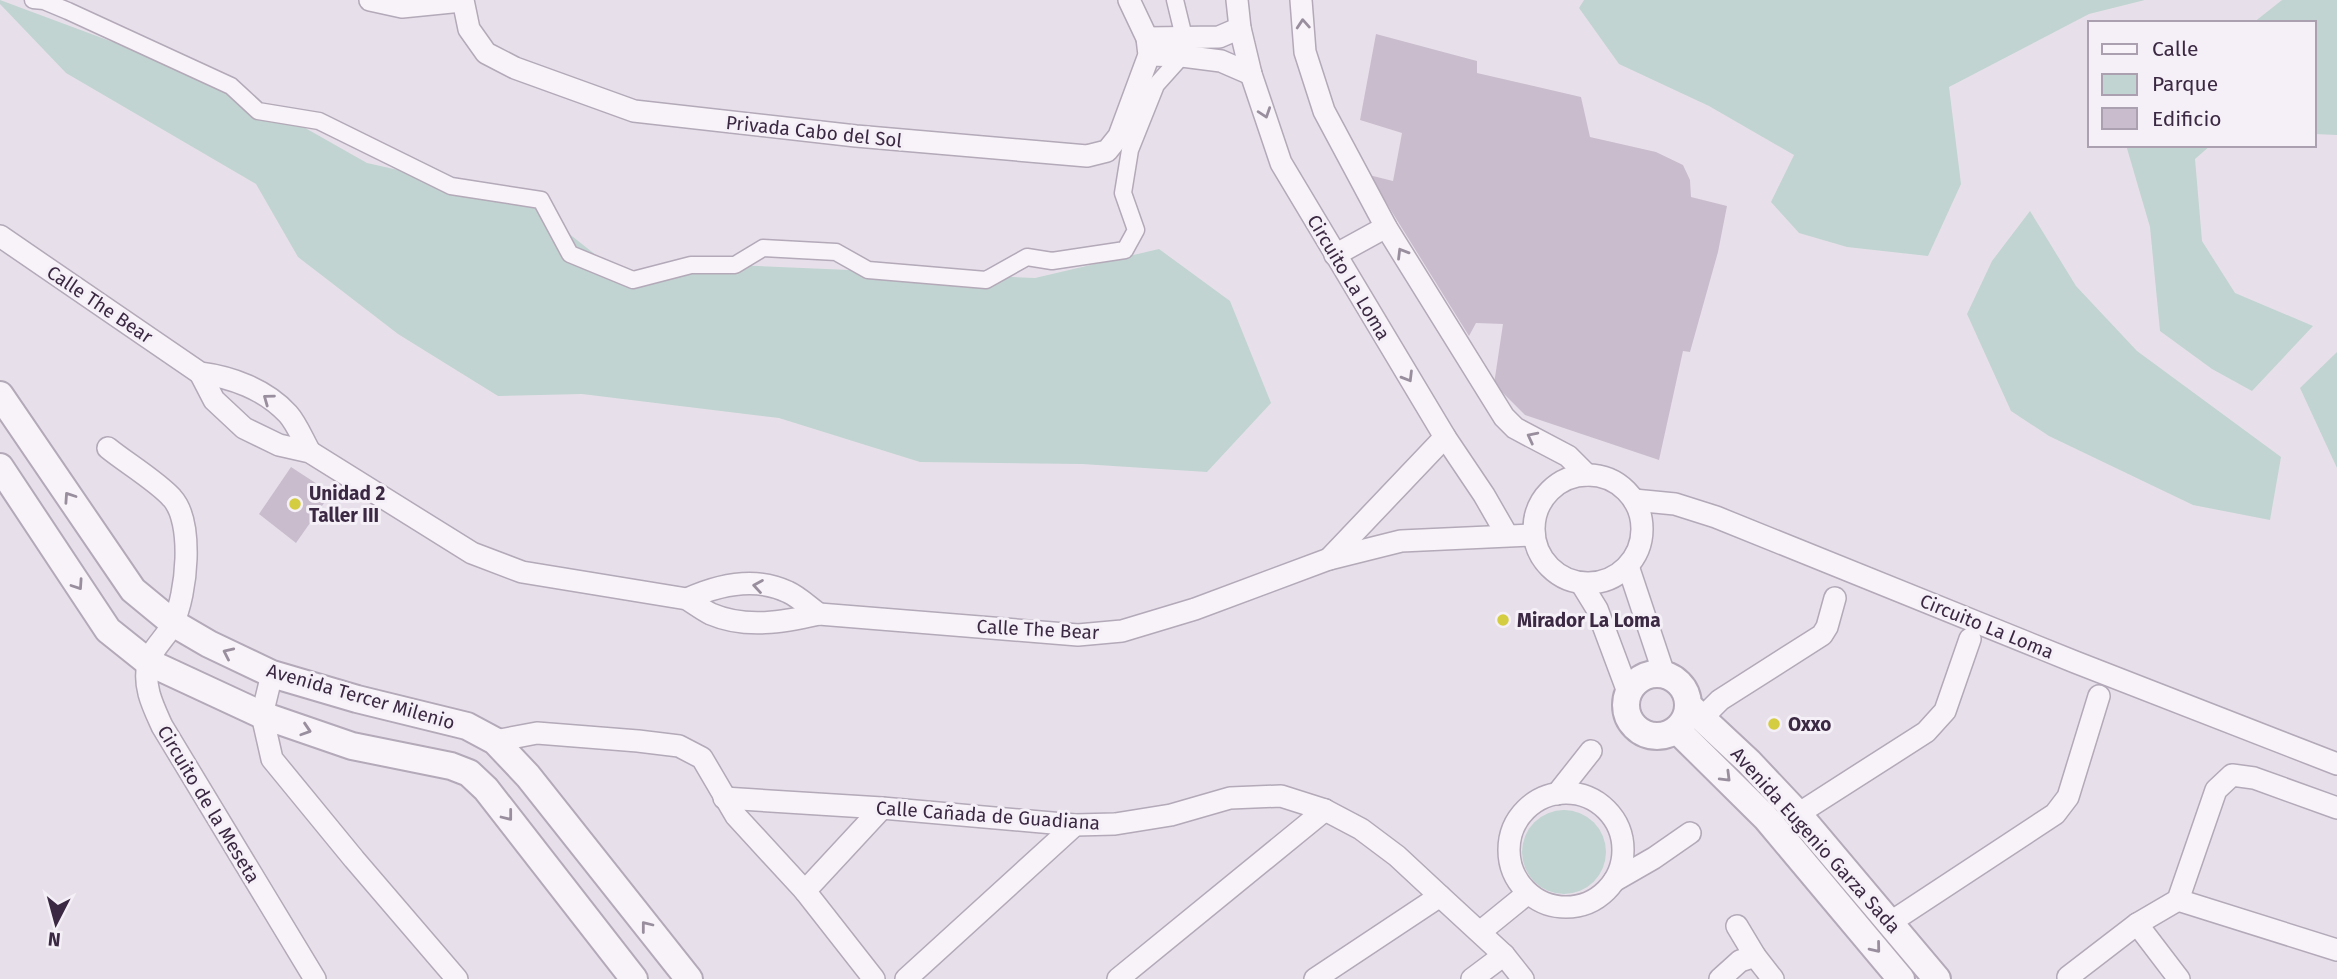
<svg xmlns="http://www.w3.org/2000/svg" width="2337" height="979" font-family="'Fira Sans',sans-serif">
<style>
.green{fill:#c1d4d1}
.building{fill:#c9bdcd}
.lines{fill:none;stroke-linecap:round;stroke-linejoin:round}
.pedestrian-casing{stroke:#b3a9b8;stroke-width:19}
.minor-casing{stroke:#b3a9b8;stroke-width:24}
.tertiary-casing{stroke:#b3a9b8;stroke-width:30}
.pedestrian{stroke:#f7f3f8;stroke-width:16}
.minor{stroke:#f7f3f8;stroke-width:21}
.tertiary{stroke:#f7f3f8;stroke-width:26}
.oneway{stroke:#998e9d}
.poi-dot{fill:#d4cc41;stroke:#f5f0f7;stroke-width:2.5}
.labels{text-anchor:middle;stroke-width:6;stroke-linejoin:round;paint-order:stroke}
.street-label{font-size:19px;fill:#3b2842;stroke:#f5f0f7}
.poi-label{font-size:19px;font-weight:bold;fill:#3b2842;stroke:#f5f0f7;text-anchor:start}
</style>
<rect width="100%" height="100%" fill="#e7e0ea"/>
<g class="green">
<path d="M0,0L231,86L367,163L524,198L621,275L735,265L1035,278L1159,249L1230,301L1271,403L1207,472L1082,464L920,462L779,418L582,394L498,396L398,334L298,257L256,184L66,73L0,4Z"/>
<path d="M1584,0H2145L2089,14L1949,87L1961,184L1928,256L1847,247L1799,233L1771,202L1794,155L1709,106L1619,64L1579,8Z"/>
<path d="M2282,0H2337V135L2314,134V23H2253Z"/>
<path d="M2126,145H2211L2195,159L2202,241L2235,293L2313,326L2252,391L2212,369L2160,331L2150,227Z"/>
<path d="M2030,211L2076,286L2137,351L2281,457L2270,520L2193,505L2049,436L2011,411L1967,314L1992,261Z"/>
<path d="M2337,352V468L2300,388Z"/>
<circle cx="1564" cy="852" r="42"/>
</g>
<g class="building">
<path d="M1376,34L1477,61V73L1581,97L1590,137L1656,152L1683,165L1690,180L1691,197L1727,206L1718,252L1690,352L1683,351L1659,460L1525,415L1494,384L1503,324L1476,323L1469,336L1369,175L1393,181L1402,133L1360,120Z"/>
<path d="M291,467L331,493L296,543L259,514Z"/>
</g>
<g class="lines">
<defs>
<path id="pedestrian" d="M33,0L44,1L68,11L231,86L258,111L319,121L451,186L541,200L570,254L633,280L691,265H735L763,248L836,252L868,270L986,280L1027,257L1052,261L1125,250L1136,230L1123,193L1130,150L1156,85L1182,56L1184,37L1175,0"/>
<g id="minor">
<path d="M370,0L402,7L462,1"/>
<path d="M463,0L469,29L486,53L515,68L634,111L856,136L1087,156L1107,151L1119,136L1149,55L1147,38L1129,0"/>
<path d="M1237,0L1240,28L1251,74L1281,163L1445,437L1484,495L1507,535"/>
<path d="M1301,0L1305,52L1324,111L1386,227L1504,417L1515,428L1568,456L1587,475"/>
<path d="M1147,38L1219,37L1240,28"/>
<path d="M1149,55L1182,56L1221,61L1251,74"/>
<path d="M0,236L200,373C231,377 265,389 288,414C297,424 303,440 310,452"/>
<path d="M1335,255L1386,227"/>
<path d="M200,373L214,400L244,428L279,445L310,452L472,553L522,572L687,599C695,604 703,610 711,614C746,629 784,622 819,614L1078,635L1122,631L1195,609L1329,559L1401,541L1534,535"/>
<path d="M108,448C125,462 158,482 172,498C194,522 187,594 173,623C167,637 151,649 148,664C143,687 153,706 162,726L315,979"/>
<circle cx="1588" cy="529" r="54"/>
<path d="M1634,500L1675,504L1716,517L2075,662L2337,764"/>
<path d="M1329,559L1445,437"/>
<path d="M1628,566L1664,674"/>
<path d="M1581,583L1597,609L1628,692"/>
<path d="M687,599C718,585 755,576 788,592C799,597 809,607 819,614"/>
<path d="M272,674L262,715L272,759L354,859L457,979"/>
<path d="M1703,717L1720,700L1822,635L1827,627L1835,598"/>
<path d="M495,741L537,733L638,741L679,746L702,758L736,816L805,891L874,979"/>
<circle cx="1566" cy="850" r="57"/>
<path d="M1557,794L1591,751"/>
<path d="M724,798L882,808L1075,825L1115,824L1171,815L1230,798L1281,796L1325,810L1361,829L1397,856L1440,896L1504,955L1523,979"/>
<path d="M1798,814L1926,732L1945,711L1970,639"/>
<path d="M1614,881L1654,858L1690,833"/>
<path d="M805,891L882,808"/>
<path d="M2178,900L2337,950"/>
<path d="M1891,922L2055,814L2068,797L2099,696"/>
<path d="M2137,924L2179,979"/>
<path d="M1737,926L1755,956L1773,979"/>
<path d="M1480,932L1528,893"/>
<path d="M906,979L1075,825"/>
<path d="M1118,979L1325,810"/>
<path d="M1315,979L1440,896"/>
<path d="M1472,979L1504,955"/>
<path d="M1720,979L1740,961L1755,956"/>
<path d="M2069,979L2068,977L2137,924L2178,900L2216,790L2232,775L2254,778L2337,808"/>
</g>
<g id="tertiary">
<path d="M0,395L133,590L173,623L209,644L272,674L357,699L467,726L495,741L528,776L689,979"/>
<path d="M0,467L108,630L148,662L262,715L352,746L451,766L469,773L486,789L634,979"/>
<circle cx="1657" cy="705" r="31"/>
<path d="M1689,706L1749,762L1798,814L1937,979"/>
<path d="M1677,730L1766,818L1901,979"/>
</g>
</defs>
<use href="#pedestrian" class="pedestrian-casing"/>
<use href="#minor" class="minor-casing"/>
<use href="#tertiary" class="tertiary-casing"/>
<use href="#pedestrian" class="pedestrian"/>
<use href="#minor" class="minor"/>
<use href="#tertiary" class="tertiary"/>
</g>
<defs><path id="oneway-chevron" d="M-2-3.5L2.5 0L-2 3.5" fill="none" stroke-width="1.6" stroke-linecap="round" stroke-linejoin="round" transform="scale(1.75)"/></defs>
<g class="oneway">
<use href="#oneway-chevron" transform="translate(1303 24) rotate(-94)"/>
<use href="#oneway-chevron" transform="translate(1265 113) rotate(71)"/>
<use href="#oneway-chevron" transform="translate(1402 253) rotate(-121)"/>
<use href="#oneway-chevron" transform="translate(1408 377) rotate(59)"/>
<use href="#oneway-chevron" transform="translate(268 399) rotate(-144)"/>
<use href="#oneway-chevron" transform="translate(1532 437) rotate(-153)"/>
<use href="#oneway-chevron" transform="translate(69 497) rotate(-124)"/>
<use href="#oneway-chevron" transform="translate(78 585) rotate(56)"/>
<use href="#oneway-chevron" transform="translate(758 586) rotate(-171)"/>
<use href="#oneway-chevron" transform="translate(228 653) rotate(-155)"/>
<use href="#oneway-chevron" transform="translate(306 730) rotate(18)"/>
<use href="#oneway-chevron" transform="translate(1726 777) rotate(45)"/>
<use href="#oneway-chevron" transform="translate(508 816) rotate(52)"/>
<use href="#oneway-chevron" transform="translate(646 926) rotate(-128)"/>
<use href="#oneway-chevron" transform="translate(1876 948) rotate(51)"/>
</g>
<g class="poi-dot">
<circle cx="295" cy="504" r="7"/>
<circle cx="1503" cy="620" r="7"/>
<circle cx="1774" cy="724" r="7"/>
</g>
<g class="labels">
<g class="street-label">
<text transform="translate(814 131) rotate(6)" y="7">Privada Cabo del Sol</text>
<text transform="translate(1349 277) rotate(59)" y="7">Circuito La Loma</text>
<text transform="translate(100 304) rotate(34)" y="7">Calle The Bear</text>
<text transform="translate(1987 626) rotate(22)" y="7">Circuito La Loma</text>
<text transform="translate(1038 629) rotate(3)" y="7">Calle The Bear</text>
<text transform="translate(361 696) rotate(16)" y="7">Avenida Tercer Milenio</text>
<text transform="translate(209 804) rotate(59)" y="7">Circuito de la Meseta</text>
<text transform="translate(988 815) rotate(4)" y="7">Calle Cañada de Guadiana</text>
<text transform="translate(1816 840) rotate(48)" y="7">Avenida Eugenio Garza Sada</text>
</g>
<g class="poi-label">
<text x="309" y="500">Unidad 2<tspan x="309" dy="22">Taller III</tspan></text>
<text x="1517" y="627">Mirador La Loma</text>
<text x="1788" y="731">Oxxo</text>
</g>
</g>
<rect x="2088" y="21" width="228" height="126" fill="#f5f0f7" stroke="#aba0af" stroke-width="2"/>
<rect x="2102" y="44" width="35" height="10" fill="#f7f3f8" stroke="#aba0af" stroke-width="2"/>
<text x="2152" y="56" font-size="21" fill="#3b2842">Calle</text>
<rect x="2102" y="74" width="35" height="21" fill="#c1d4d1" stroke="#aba0af" stroke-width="2"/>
<text x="2152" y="91" font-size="21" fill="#3b2842">Parque</text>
<rect x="2102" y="108" width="35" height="21" fill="#c9bdcd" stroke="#aba0af" stroke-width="2"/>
<text x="2152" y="126" font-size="21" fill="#3b2842">Edificio</text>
<g transform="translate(56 923) rotate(186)" stroke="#f5f0f7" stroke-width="5" paint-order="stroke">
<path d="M0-5L12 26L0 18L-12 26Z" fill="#3b2842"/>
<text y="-10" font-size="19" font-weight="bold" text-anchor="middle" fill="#3b2842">N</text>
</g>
</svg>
